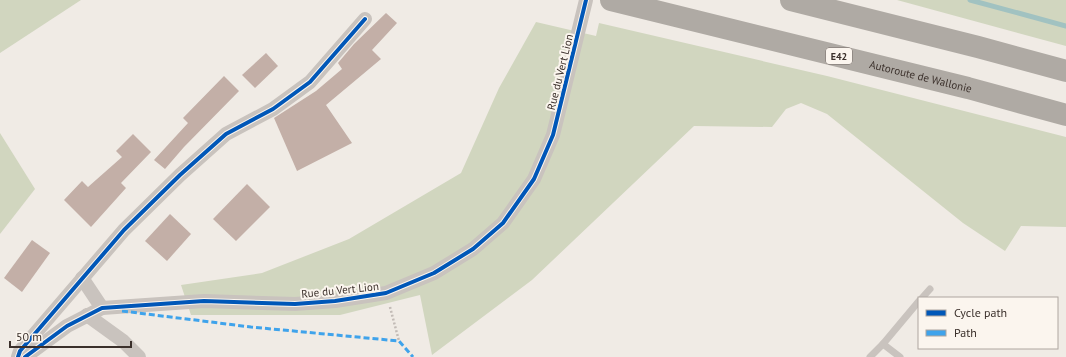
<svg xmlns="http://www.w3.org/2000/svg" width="1066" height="357" font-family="'PT Sans',sans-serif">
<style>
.green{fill:#d1d6bf}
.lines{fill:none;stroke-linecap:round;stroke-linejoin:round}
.stream{stroke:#a1c2c1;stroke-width:5}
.building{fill:#c3afa7}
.path{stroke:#c2bbb6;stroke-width:2.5;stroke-dasharray:2 2;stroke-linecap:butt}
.lane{stroke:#c9c3be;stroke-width:7}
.street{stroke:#c9c3be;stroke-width:14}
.highway{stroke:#afaaa4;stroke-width:22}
.quiet{stroke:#3fa3eb;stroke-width:3;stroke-dasharray:6 3;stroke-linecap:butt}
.cycleway-casing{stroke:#fbf5ee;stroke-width:6}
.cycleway{stroke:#0057b8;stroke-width:4}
.labels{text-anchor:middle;stroke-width:4;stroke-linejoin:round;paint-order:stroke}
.shield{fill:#fbf5ee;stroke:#756b66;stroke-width:1}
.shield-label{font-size:10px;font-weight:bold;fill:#3b302b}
.street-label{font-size:11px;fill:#3b302b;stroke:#fbf5ee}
</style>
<rect width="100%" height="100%" fill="#f0ebe5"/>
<g class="green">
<path d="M0,0H81L0,53Z"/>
<path d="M897,0H1066V46Z"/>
<path d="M536,22L596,36L599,23L827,76L1066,137V227L1021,226L1005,251L963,223L827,114L801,103L786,109L772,127L694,126L532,280L432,355L420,295L340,315H191L181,285L262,273L349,239L461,173L499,88Z"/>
<path d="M0,133L35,189L0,234Z"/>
</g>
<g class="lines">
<path class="stream" d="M970,0L1066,26"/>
</g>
<g class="building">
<path d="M386,13L397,23L372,50L381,59L326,105L352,143L297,171L274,118L316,91L342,69L338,63L354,44Z"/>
<path d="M266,53L278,66L255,88L242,75Z"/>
<path d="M224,76L239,91L184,147L165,169L154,160L188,123L183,118Z"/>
<path d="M133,134L151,152L121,183L126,188L91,227L64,200L82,181L88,187L122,157L116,151Z"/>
<path d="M247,184L270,207L236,241L213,219Z"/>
<path d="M170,214L191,234L167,261L145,241Z"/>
<path d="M32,240L50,253L22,292L4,278Z"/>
</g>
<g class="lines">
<path class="path" d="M390,307L399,341"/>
<g class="lane">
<path d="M922,298L930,289"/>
<path d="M870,357L883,344"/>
<path d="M900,357L883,344L919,301"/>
</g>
<g class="street">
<path d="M82,278L102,308"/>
<path d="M87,315L123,341L139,357"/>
<path d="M18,357L20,351L124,230L180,175L226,134L273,109L310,82L365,19"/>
<path d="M25,357L67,326L102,308L204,301L295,304L335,301L386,293L434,273L473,249L503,223L534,179L553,135L586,0"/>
</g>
<g class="highway">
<path id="s1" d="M611,0L968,88L1066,115"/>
<path d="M791,0L978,47L1066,71"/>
</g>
<path class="quiet" d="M122,311L251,327L399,341L413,357"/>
<defs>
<g id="cycleway">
<path d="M18,357L20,351L124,230L180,175L226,134L273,109L310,82L365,19"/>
<path d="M25,357L67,326L102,308L204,301L295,304L335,301L386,293L434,273L473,249L503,223L534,179L553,135L586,0"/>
</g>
</defs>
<use href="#cycleway" class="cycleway-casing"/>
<use href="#cycleway" class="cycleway"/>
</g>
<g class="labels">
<rect class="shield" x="826" y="48" width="26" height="16" rx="3"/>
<g class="shield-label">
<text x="839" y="60">E42</text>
</g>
<g class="street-label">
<text transform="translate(560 72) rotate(-76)" y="4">Rue du Vert Lion</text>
<text dy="4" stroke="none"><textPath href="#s1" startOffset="319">Autoroute de Wallonie</textPath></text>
<text transform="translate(340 290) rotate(-6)" y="4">Rue du Vert Lion</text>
</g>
</g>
<rect x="918" y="297" width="140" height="52" fill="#fbf5ee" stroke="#aea6a0"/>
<rect x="926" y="310" width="20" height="6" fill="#0057b8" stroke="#aea6a0"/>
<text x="954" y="317" font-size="12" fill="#3b302b">Cycle path</text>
<rect x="926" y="330" width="20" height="6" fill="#3fa3eb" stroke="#aea6a0"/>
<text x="954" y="337" font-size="12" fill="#3b302b">Path</text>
<path d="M10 341v6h121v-6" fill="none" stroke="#3b302b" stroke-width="2"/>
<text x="16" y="341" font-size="12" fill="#3b302b" stroke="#fbf5ee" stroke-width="3" paint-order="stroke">50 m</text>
</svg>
